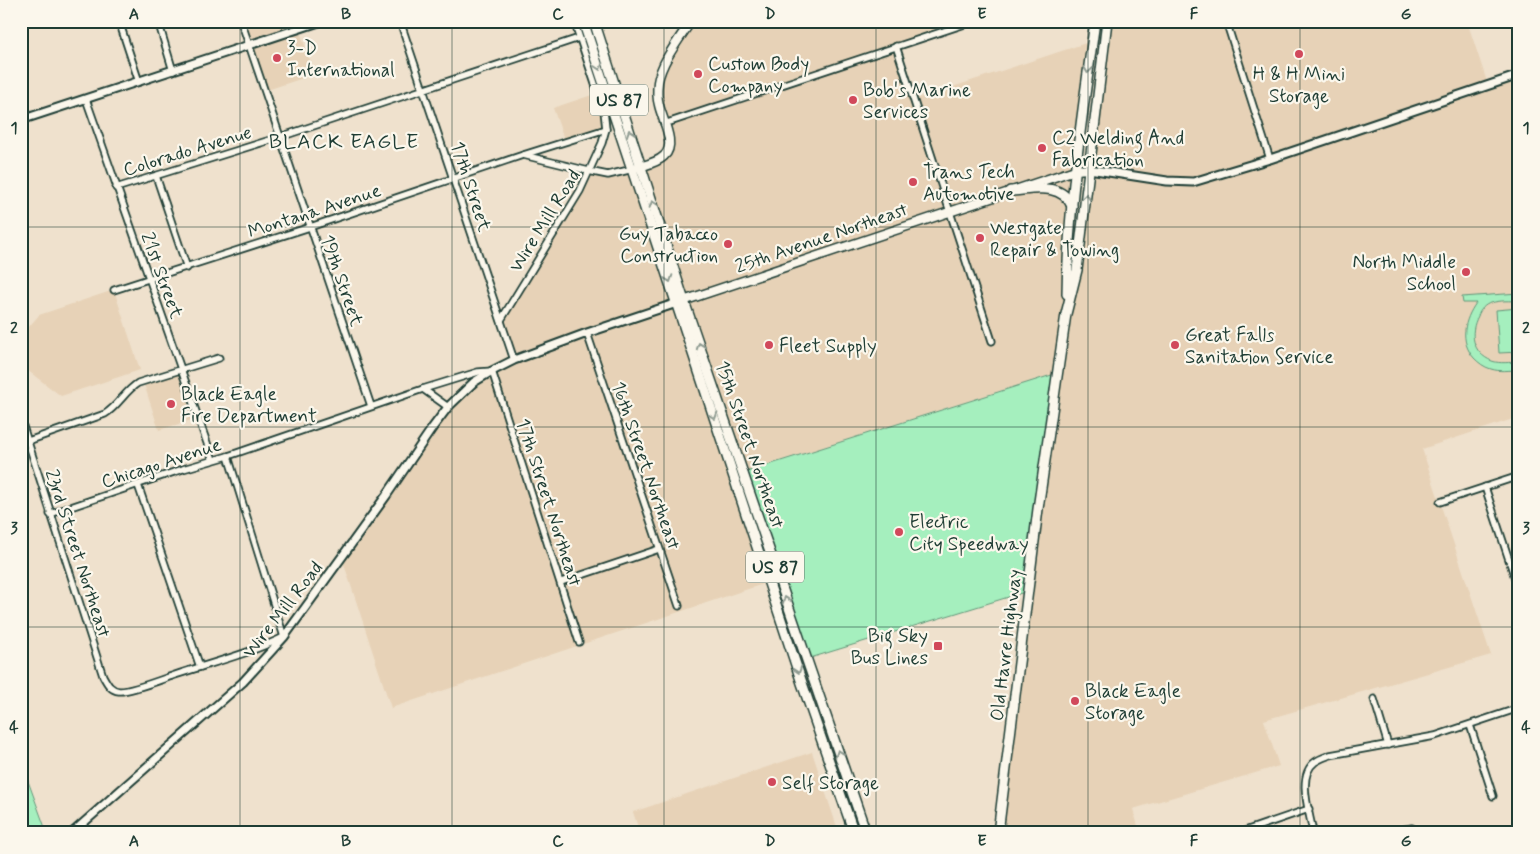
<svg xmlns="http://www.w3.org/2000/svg" width="1540" height="854" font-family="Mynerve,sans-serif">
<style>
.built{fill:#e7d2b7}
.green{fill:#a5efbe;stroke:#629679}
.lines{fill:none;stroke-linecap:round;stroke-linejoin:round}
.minor-casing{stroke:#1f3d34;stroke-width:9}
.tertiary-casing{stroke:#1f3d34;stroke-width:11}
.secondary-casing{stroke:#1f3d34;stroke-width:11}
.primary-casing{stroke:#1f3d34;stroke-width:12}
.trunk-casing{stroke:#1f3d34;stroke-width:12}
.minor{stroke:#fbf7ec;stroke-width:5.5}
.tertiary{stroke:#fbf7ec;stroke-width:7}
.secondary{stroke:#fbf7ec;stroke-width:8}
.primary{stroke:#fbf7ec;stroke-width:9}
.trunk{stroke:#fbf7ec;stroke-width:9}
.oneway{stroke:#8d9a90}
.grid{fill:none;stroke:#1f3d34;stroke-width:1;stroke-opacity:0.55}
.poi-dot{fill:#d1495b;stroke:#fbf7ec;stroke-width:2}
.labels{text-anchor:middle;stroke-width:4.5;stroke-linejoin:round;paint-order:stroke}
.shield{fill:#fbf7ec;stroke:#61756b;stroke-width:1}
.shield-label{font-size:18px;font-weight:bold;fill:#1f3d34}
.poi-label{font-size:19px;fill:#1f3d34;stroke:#fbf7ec;text-anchor:start}
.street-label{font-size:19px;fill:#1f3d34;stroke:#fbf7ec}
.quarter-label{font-size:21px;letter-spacing:1px;fill:#1f3d34;stroke:#fbf7ec}
.neatline{fill:none;stroke:#1f3d34;stroke-width:2}
.grid-label{font-size:16px;text-anchor:middle;font-weight:bold;fill:#1f3d34}
</style>
<rect width="100%" height="100%" fill="#efe1cd"/>
<filter id="ink" filterUnits="userSpaceOnUse"><feTurbulence type="fractalNoise" baseFrequency=".02" numOctaves="2"/><feDisplacementMap in="SourceGraphic" scale="10" xChannelSelector="R" yChannelSelector="G"/><feConvolveMatrix kernelMatrix="1 2 1 2 8 2 1 2 1" color-interpolation-filters="sRGB"/></filter>
<g filter="url(#ink)">
<g class="built">
<path d="M241,21H322L299,29L315,74L264,91Z"/>
<path d="M692,21H974L896,46L913,100L1092,41L1075,170L1066,310L1077,270L1107,21H1467L1488,85L1519,74V417L1422,449L1491,655L1264,720L1279,766L1133,809L1140,833H998L1058,373L743,473L641,167L669,150L659,106L660,74Z"/>
<path d="M598,93L606,129L565,142L553,108Z"/>
<path d="M633,169L769,582L391,708L342,558L448,407L465,390L514,360L501,320L589,171L608,175Z"/>
<path d="M114,290L140,370L61,396L27,370L21,348V336L39,315Z"/>
<path d="M181,370L198,418L159,430L143,381Z"/>
<path d="M812,752L839,833H640L633,812Z"/>
</g>
<g class="green">
<path d="M1519,293V301C1510,301 1500,300 1491,303C1485,304 1480,310 1478,316C1469,333 1472,353 1492,361C1500,364 1510,362 1519,362V370C1509,370 1500,372 1491,369C1484,367 1479,363 1474,358C1459,341 1464,320 1476,303H1463L1462,297Z"/>
<path d="M1519,308V352L1499,353L1496,310Z"/>
<path d="M1058,373L1028,591L807,659L743,473Z"/>
<path d="M21,762L47,833H21Z"/>
</g>
<g class="lines">
<defs>
<g id="minor">
<path d="M119,21L139,82"/>
<path d="M158,21L173,71"/>
<path d="M241,21L371,406"/>
<path d="M400,21L514,360"/>
<path d="M1226,21L1270,159"/>
<path d="M896,46L992,341"/>
<path d="M86,99L213,460"/>
<path d="M664,124L974,21"/>
<path d="M523,155L593,172L608,175L633,169"/>
<path d="M156,176L187,268"/>
<path d="M116,188L280,137L579,38"/>
<path d="M114,290L310,227L523,155L606,129"/>
<path d="M501,320L580,191L602,143L606,129L604,111L574,21"/>
<path d="M587,333L679,606"/>
<path d="M423,389L448,407"/>
<path d="M21,420L103,676C107,683 110,690 119,691C130,692 163,679 175,675C211,663 249,654 284,637L228,456"/>
<path d="M28,441L105,414C118,406 125,391 138,383L219,358"/>
<path d="M138,485L200,667"/>
<path d="M1485,487L1519,590"/>
<path d="M1440,502L1519,476"/>
<path d="M50,514L183,469L228,456L423,389L478,372L492,371L579,642"/>
<path d="M561,582L659,549"/>
<path d="M1374,699L1388,745"/>
<path d="M1470,725L1493,796"/>
<path d="M1239,833L1309,809"/>
<path d="M1313,833C1310,813 1296,776 1315,762C1319,759 1325,757 1330,755L1435,736L1519,708"/>
<path d="M1383,833L1412,828"/>
</g>
<g id="tertiary">
<path d="M21,120L322,21"/>
<path d="M1089,169L1167,181L1193,182L1270,159L1519,75"/>
<path d="M72,833L243,682L284,637L386,496L433,427L448,407L474,382L492,371L514,360L587,333L677,303"/>
</g>
<g id="secondary">
<path d="M636,168C645,165 657,163 664,156C677,145 662,119 659,105C657,98 657,90 658,82C661,62 680,38 691,21"/>
<path d="M680,302L1075,170L1089,169"/>
</g>
<g id="primary">
<path d="M583,21L802,683L854,833"/>
<path d="M594,21L684,301L866,833"/>
</g>
<g id="trunk">
<path d="M1010,191C1031,190 1061,181 1072,206"/>
<path d="M1067,294C1068,203 1083,112 1095,21"/>
<path d="M998,833L1038,509L1066,314L1077,270L1107,21"/>
</g>
</defs>
<use href="#minor" class="minor-casing"/>
<use href="#tertiary" class="tertiary-casing"/>
<use href="#secondary" class="secondary-casing"/>
<use href="#primary" class="primary-casing"/>
<use href="#trunk" class="trunk-casing"/>
<use href="#minor" class="minor"/>
<use href="#tertiary" class="tertiary"/>
<use href="#secondary" class="secondary"/>
<use href="#primary" class="primary"/>
<use href="#trunk" class="trunk"/>
</g>
<defs><path id="oneway-chevron" d="M-2-3.5L2.5 0L-2 3.5" fill="none" stroke-width="1.6" stroke-linecap="round" stroke-linejoin="round" transform="scale(1.25)"/></defs>
<g class="oneway">
<use href="#oneway-chevron" transform="translate(599 67) rotate(72)"/>
<use href="#oneway-chevron" transform="translate(1088 70) rotate(98)"/>
<use href="#oneway-chevron" transform="translate(630 133) rotate(-108)"/>
<use href="#oneway-chevron" transform="translate(1086 197) rotate(-83)"/>
<use href="#oneway-chevron" transform="translate(653 204) rotate(-108)"/>
<use href="#oneway-chevron" transform="translate(669 279) rotate(71)"/>
<use href="#oneway-chevron" transform="translate(700 346) rotate(-109)"/>
<use href="#oneway-chevron" transform="translate(714 416) rotate(72)"/>
<use href="#oneway-chevron" transform="translate(786 600) rotate(-109)"/>
<use href="#oneway-chevron" transform="translate(798 670) rotate(72)"/>
<use href="#oneway-chevron" transform="translate(839 753) rotate(-109)"/>
</g>
</g>
<path class="grid" d="M240,21V833M452,21V833M664,21V833M876,21V833M1088,21V833M1300,21V833M21,227H1519M21,427H1519M21,627H1519"/>
<g class="poi-dot">
<circle cx="1299" cy="54" r="5"/>
<circle cx="277" cy="58" r="5"/>
<circle cx="698" cy="74" r="5"/>
<circle cx="853" cy="100" r="5"/>
<circle cx="1042" cy="148" r="5"/>
<circle cx="913" cy="182" r="5"/>
<circle cx="980" cy="238" r="5"/>
<circle cx="728" cy="244" r="5"/>
<circle cx="1466" cy="272" r="5"/>
<circle cx="769" cy="345" r="5"/>
<circle cx="1175" cy="345" r="5"/>
<circle cx="171" cy="404" r="5"/>
<circle cx="899" cy="532" r="5"/>
<rect x="933" y="641" width="10" height="10" rx="2.5"/>
<circle cx="1075" cy="701" r="5"/>
<circle cx="772" cy="782" r="5"/>
</g>
<g class="labels">
<g class="shield">
<rect x="590" y="84.5" width="58" height="31" rx="4"/>
<rect x="746" y="551.5" width="58" height="31" rx="4"/>
</g>
<g class="shield-label">
<text x="619" y="106">US 87</text>
<text x="775" y="573">US 87</text>
</g>
<g class="poi-label">
<text x="287" y="54">3-D<tspan x="287" dy="22">International</tspan></text>
<text x="708" y="70">Custom Body<tspan x="708" dy="22">Company</tspan></text>
<text x="1299" y="80" text-anchor="middle">H &amp; H Mini<tspan x="1299" dy="22">Storage</tspan></text>
<text x="863" y="96">Bob's Marine<tspan x="863" dy="22">Services</tspan></text>
<text x="1052" y="144">C2 Welding And<tspan x="1052" dy="22">Fabrication</tspan></text>
<text x="923" y="178">Trans Tech<tspan x="923" dy="22">Automotive</tspan></text>
<text x="990" y="234">Westgate<tspan x="990" dy="22">Repair &amp; Towing</tspan></text>
<text x="718" y="240" text-anchor="end">Guy Tabacco<tspan x="718" dy="22">Construction</tspan></text>
<text x="1456" y="268" text-anchor="end">North Middle<tspan x="1456" dy="22">School</tspan></text>
<text x="1185" y="341">Great Falls<tspan x="1185" dy="22">Sanitation Service</tspan></text>
<text x="779" y="352">Fleet Supply</text>
<text x="181" y="400">Black Eagle<tspan x="181" dy="22">Fire Department</tspan></text>
<text x="909" y="528">Electric<tspan x="909" dy="22">City Speedway</tspan></text>
<text x="928" y="642" text-anchor="end">Big Sky<tspan x="928" dy="22">Bus Lines</tspan></text>
<text x="1085" y="697">Black Eagle<tspan x="1085" dy="22">Storage</tspan></text>
<text x="782" y="789">Self Storage</text>
</g>
<g class="street-label">
<text transform="translate(187 150) rotate(-17)" y="7">Colorado Avenue</text>
<text transform="translate(472 186) rotate(72)" y="7">17th Street</text>
<text transform="translate(314 210) rotate(-18)" y="7">Montana Avenue</text>
<text transform="translate(544 220) rotate(-58)" y="7">Wire Mill Road</text>
<text transform="translate(821 237) rotate(-19)" y="7">25th Avenue Northeast</text>
<text transform="translate(163 275) rotate(70)" y="7">21st Street</text>
<text transform="translate(343 280) rotate(71)" y="7">19th Street</text>
<text transform="translate(751 444) rotate(71)" y="7">15th Street Northeast</text>
<text transform="translate(161 462) rotate(-18)" y="7">Chicago Avenue</text>
<text transform="translate(647 465) rotate(71)" y="7">16th Street Northeast</text>
<text transform="translate(550 502) rotate(72)" y="7">17th Street Northeast</text>
<text transform="translate(79 553) rotate(72)" y="7">23rd Street Northeast</text>
<text transform="translate(282 609) rotate(-52)" y="7">Wire Mill Road</text>
<text transform="translate(1005 645) rotate(-83)" y="7">Old Havre Highway</text>
</g>
<g class="quarter-label">
<text x="344" y="148">BLACK EAGLE</text>
</g>
</g>
<rect width="1540" height="854" fill="none" stroke="#fbf7ec" stroke-width="55"/>
<rect x="28" y="28" width="1484" height="798" class="neatline"/>
<g class="grid-label">
<text x="134" y="19">A</text>
<text x="346" y="19">B</text>
<text x="558" y="19">C</text>
<text x="770" y="19">D</text>
<text x="982" y="19">E</text>
<text x="1194" y="19">F</text>
<text x="1406" y="19">G</text>
<text x="14" y="133">1</text>
<text x="1526" y="133">1</text>
<text x="14" y="333">2</text>
<text x="1526" y="333">2</text>
<text x="14" y="533">3</text>
<text x="1526" y="533">3</text>
<text x="14" y="732">4</text>
<text x="1526" y="732">4</text>
<text x="134" y="846">A</text>
<text x="346" y="846">B</text>
<text x="558" y="846">C</text>
<text x="770" y="846">D</text>
<text x="982" y="846">E</text>
<text x="1194" y="846">F</text>
<text x="1406" y="846">G</text>
</g>
</svg>
